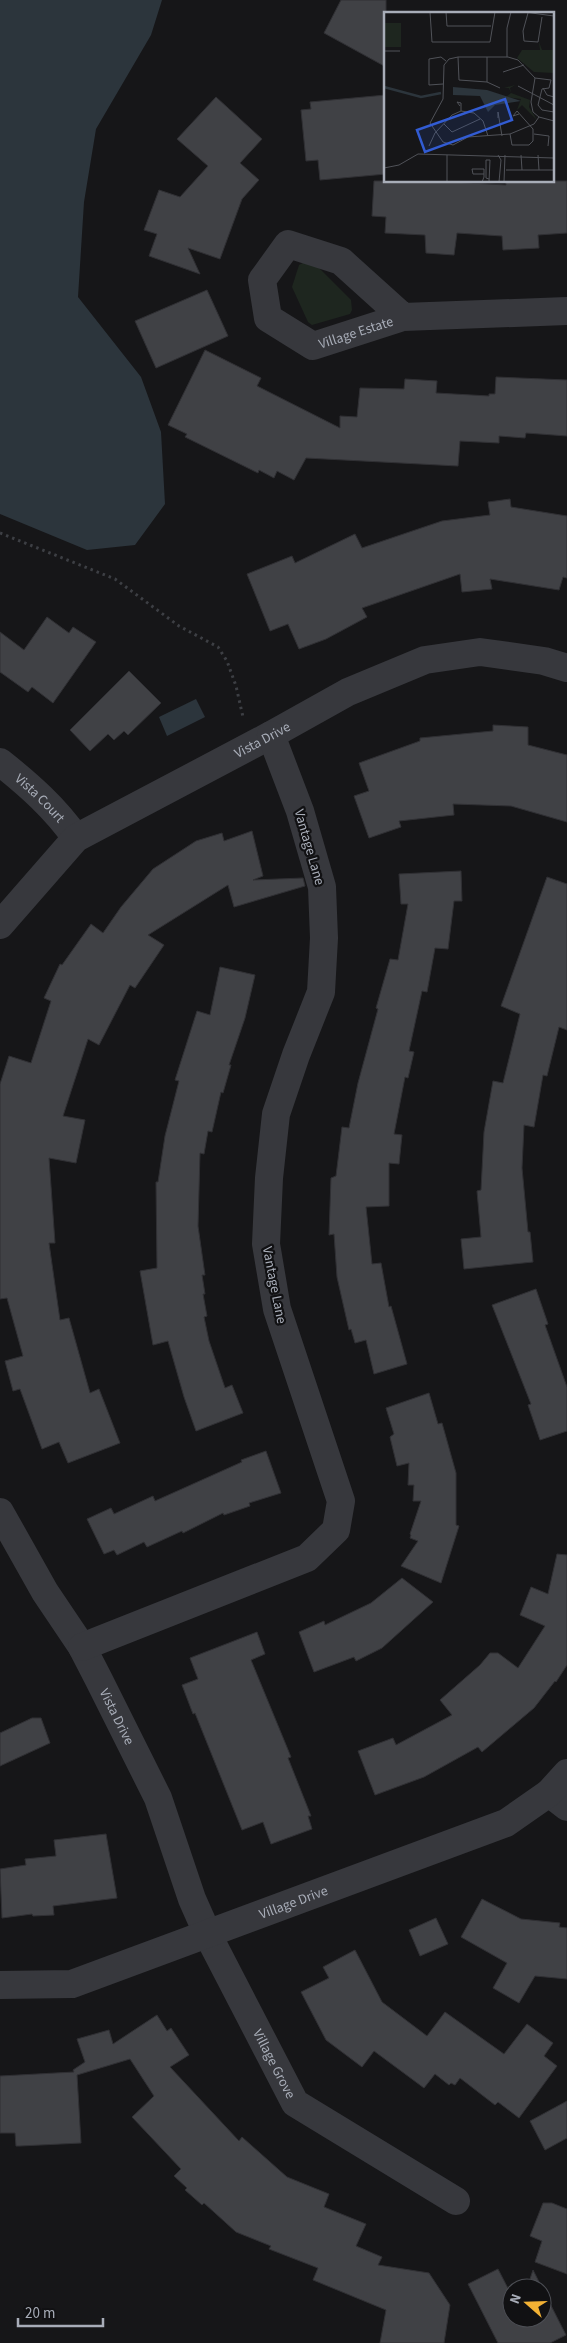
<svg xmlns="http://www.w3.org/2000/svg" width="567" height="2343" font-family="'Source Sans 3',sans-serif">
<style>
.green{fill:#1e261f}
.water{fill:#2c353c}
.building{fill:#404145;stroke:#303034}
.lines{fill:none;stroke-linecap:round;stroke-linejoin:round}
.path{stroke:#3d3f44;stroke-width:3;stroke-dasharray:2.5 4;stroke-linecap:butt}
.minor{stroke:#37383d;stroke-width:28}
.labels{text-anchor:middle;stroke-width:4.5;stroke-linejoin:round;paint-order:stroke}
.street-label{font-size:14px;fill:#a8adb8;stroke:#111113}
.inset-river{fill:none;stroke:#2c353c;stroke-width:2.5}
.inset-road{fill:none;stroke:#505258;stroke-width:1}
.view{fill:#325cd3;fill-opacity:0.15;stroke:#325cd3;stroke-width:2.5}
.inset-edge{fill:none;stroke:#a8adb8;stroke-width:2.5}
</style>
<rect width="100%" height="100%" fill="#161618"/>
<path class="green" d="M303,263H314L351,300L352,310L350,314L312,325L308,322L292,287L299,265Z"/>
<g class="water">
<path d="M0,0H162L151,35L96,129L84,202L78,297L141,377L161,432L165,504L135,545L87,550L0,514Z"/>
<path d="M196,699L205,717L167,736L159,717Z"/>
</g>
<g class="building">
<path d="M341,0H386V67L324,33Z"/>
<path d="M386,95V174L320,180L318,160L306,161L301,110L311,109L310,102Z"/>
<path d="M216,97L262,139L240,163L259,180L242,199L220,259L188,248L200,274L149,256L157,234L144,230L159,190L180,197L208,166L177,139Z"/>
<path d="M374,181H433L506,185V181H567V233L538,235L539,248L503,250L502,236L457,233L454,255L426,253L425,235L385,233L386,217L372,216Z"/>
<path d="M207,290L228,336L156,368L135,321Z"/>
<path d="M205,350L261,378L257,386L340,428V416L357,417L360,388L404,389L405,379L437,381L436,393L489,396V394H495L496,377L567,380V436L526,433L525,438L499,436V443L460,441L458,466L306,458L294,480L277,471L274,478L259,470L258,473L185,437L187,434L168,425Z"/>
<path d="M510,499L511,507L567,516V578L563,577L559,590L490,579L492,589L462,592L460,574L362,608L367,617L326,639L299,649L288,624L270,631L247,574L292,556L295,563L355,534L362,548L442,521L490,515L488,502Z"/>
<path d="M47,617L69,633L73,627L96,642L53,703L32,687L28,692L0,672V632L24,650Z"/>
<path d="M129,671L161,703L128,735L124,731L114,740L108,734L90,751L70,730Z"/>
<path d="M493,725L528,727V745L567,755V822L511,806L453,804L454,815L399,821L401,827L369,838L354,796L369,791L359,763L420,741V738L493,731Z"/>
<path d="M252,831L263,876L253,880L303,878L305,886L234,907L228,885L148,935L164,945L135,988L130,985L99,1045L88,1039L63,1116L85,1120L76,1163L49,1158L55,1243H49L60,1320L69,1318L90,1393L99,1389L120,1443L68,1463L59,1442L42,1449L20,1389L13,1391L5,1361L23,1356L7,1298L0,1299V1084L9,1056L31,1063L51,1001L44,998L60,964L62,965L91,924L103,933L121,907L153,869L196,841L222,833L224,841Z"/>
<path d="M461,871L462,901H454L448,949L435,948L427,992L422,991L409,1051L414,1052L408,1078L405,1077L394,1134L402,1135L399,1164L389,1163V1206L366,1207L372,1264L381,1263L389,1307L391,1306L407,1364L374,1374L366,1340L355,1343L351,1329L349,1330L337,1277L334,1234L329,1235L331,1178L336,1176L342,1127L349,1128L358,1083L378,1009L376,1008L390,959L398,960L408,904H401L399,874Z"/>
<path d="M547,877L567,884V1030L559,1027L547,1076L543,1075L534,1127L524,1125L522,1168L528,1232H530L533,1262L464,1269L461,1239L481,1237L477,1191L481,1190L484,1132L493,1081L503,1083L520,1014L501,1006Z"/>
<path d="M220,967L255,975L245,1018L229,1065H231L223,1093L221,1092L212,1132L208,1131L204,1154L200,1153L198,1226L205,1275H202L205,1294H203L207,1316L204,1317L209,1341L225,1388L232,1385L243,1413L196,1431L184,1397L168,1341L153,1345L140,1271L157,1268L156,1182H158L165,1136L179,1081L175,1080L197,1011L210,1015Z"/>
<path d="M536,1289L548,1324L545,1325L567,1387V1431L540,1440L528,1405L531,1404L492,1305Z"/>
<path d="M429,1393L438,1424L442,1423L456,1473V1525L459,1526L441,1583L401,1566L418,1541L410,1538L411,1535L410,1534L421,1501H413L414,1485H408L409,1463L397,1466L390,1437L394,1434L386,1408Z"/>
<path d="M266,1451L281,1493L249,1503L250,1506L224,1515L223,1513L183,1533L182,1531L147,1547L144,1542L117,1555L114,1550L104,1554L87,1519L111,1508L114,1514L153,1496L155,1501L242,1462L241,1460Z"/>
<path d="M557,1554L567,1555V1665L556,1682L555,1681L534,1708L482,1752L478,1747L424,1777L375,1795L358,1751L393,1738L396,1745L452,1715L440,1700L480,1665L490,1653H498L518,1668L545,1626L520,1615L531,1587L548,1594Z"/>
<path d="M402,1578L433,1602L382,1648L356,1661L354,1657L314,1672L299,1632L324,1621L325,1625L371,1603Z"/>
<path d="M257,1632L265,1654L251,1660L291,1757L288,1758L311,1816H308L312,1829L271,1844L263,1822L242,1830L195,1713L193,1714L182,1685L198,1679L190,1658Z"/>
<path d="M32,1718H41L50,1743L0,1766V1733Z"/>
<path d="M106,1834L117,1898L53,1906L54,1915L33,1916L32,1914L2,1918L0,1869L26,1865L25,1859L56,1856L54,1840Z"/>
<path d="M482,1899L521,1919L560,1923L559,1927L567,1928V1979L535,1976L519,2003L493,1988L507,1963L461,1937Z"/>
<path d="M436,1918L448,1944L420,1956L409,1930Z"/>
<path d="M355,1950L382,2002L427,2036L445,2012L504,2054L527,2024L553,2043L544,2056L557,2066L519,2118L498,2102L495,2105L460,2078L455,2085L451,2083L449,2085L435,2074L424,2088L374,2051L362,2067L326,2040L301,1992L329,1978L323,1967Z"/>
<path d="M157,2015L167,2031L171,2028L189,2055L170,2067L239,2141L242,2137L287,2177L329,2194L324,2207L366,2224L356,2246L382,2257L378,2265L429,2273L450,2305L444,2343H380L386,2310L313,2280L318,2268L269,2249L271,2246L236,2232L204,2203L202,2205L185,2190L187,2188L174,2176L181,2169L132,2117L154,2096L130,2059L77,2075L81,2143L20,2146H16L15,2133H0V2076L74,2072L73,2070L85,2062L77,2039L109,2030L113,2044Z"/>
<path d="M567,2101V2138L545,2150L530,2121Z"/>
<path d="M543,2203H552L567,2209V2274L535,2262L542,2241L530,2236Z"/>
<path d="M498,2269L512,2296V2318H542V2288H527L533,2270L566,2335L550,2343H498L468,2284Z"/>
</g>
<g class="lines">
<path class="path" d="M0,533L115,579L179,626L218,647L227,661L236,686L243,717"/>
<g class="minor">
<path id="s1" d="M403,317L341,261L288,244L262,280L268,318L313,346L403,317L567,311"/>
<path id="s2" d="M0,762C29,785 55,808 76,838"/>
<path id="s3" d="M0,925L76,838L271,735L348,692L425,660L480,652L544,661L567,668"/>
<path id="s4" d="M0,1512L45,1592L82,1647L99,1680L158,1798L192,1899L208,1935L295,2103L456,2201"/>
<path d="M82,1647L307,1558L336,1530L341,1501L277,1309L266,1244L269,1178L276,1114L296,1055L321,992L324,938L322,887L300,811L271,735"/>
<path d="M549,1793L567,1807"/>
<path id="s5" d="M0,1985L72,1984L506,1823L549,1793L567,1773"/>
</g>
</g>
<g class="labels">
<g class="street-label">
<text dy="5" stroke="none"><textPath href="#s1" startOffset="320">Village Estate</textPath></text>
<text dy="5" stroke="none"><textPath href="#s3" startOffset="326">Vista Drive</textPath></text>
<text dy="5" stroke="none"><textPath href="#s2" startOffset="54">Vista Court</textPath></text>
<text transform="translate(310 847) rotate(74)" y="5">Vantage Lane</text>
<text transform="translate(275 1285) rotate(79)" y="5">Vantage Lane</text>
<text dy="5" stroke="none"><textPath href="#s4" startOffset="236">Vista Drive</textPath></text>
<text dy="5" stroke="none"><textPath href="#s5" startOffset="308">Village Drive</textPath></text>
<text dy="5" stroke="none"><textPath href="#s4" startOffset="618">Village Grove</textPath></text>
</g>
</g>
<g transform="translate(384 12)">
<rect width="170" height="170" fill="#161618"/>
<path d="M0,11H17V35H0ZM155,30L158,38H170V61L150,60L133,46L138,38H156ZM131,73L126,76L127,81L146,88L145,95L153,108L138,93L133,98L137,87L122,85L127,81L125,76H120Z" fill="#1e261f"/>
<path d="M69,75L103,78L137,89L111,93L104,100L96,84L69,83Z" fill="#2c353c"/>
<path class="inset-river" d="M0,75L37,85L57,81"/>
<path class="inset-road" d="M46,0L48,30H106L111,0M62,0L63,14H107M140,0L170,4M144,1L139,19L140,29L154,30L158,5M0,39H16M74,45L75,68L103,70L116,76M123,45V16L127,0M119,60L140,53M151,66L167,68L165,76L158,77L154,93L158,98L170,100M103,70V45M59,72L45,73V47L57,45L62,49M134,74L170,93M159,76L163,83L170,85M76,94L73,90L77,91V99M155,105L150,112L126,122L84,125L69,133L59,130L46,111L59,87L60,53L65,47L74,45H124L134,48L151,66L147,90L149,100L155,105L170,109M114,106V100L118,124M60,112L68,120L96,107M126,122L128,133H145L149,129V117L133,99L129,104L135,102M150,122L165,124L164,134M45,134L51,121L68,103L77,99L90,101L99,109L104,124M114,143L117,148L115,170M137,143L138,158M154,143L155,158M0,156L15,153L34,142L170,146M122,158H170M105,167L102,166V148H106M63,170V143M98,170L100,165V157H88L89,162H100M105,170L106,148M120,170L121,143"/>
<path class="view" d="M121,87L128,108L41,140L33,118Z"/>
<rect width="170" height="170" class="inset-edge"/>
</g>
<g transform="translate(527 2303) rotate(290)"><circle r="24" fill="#111113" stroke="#4d4f55"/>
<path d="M0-4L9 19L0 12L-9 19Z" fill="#f2b134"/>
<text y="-8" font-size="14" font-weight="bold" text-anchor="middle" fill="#a8adb8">N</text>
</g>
<path d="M18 2318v8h85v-8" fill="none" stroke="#a8adb8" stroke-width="2.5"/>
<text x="25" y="2318" font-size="15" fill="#a8adb8" stroke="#111113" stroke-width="4" paint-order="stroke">20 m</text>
</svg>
